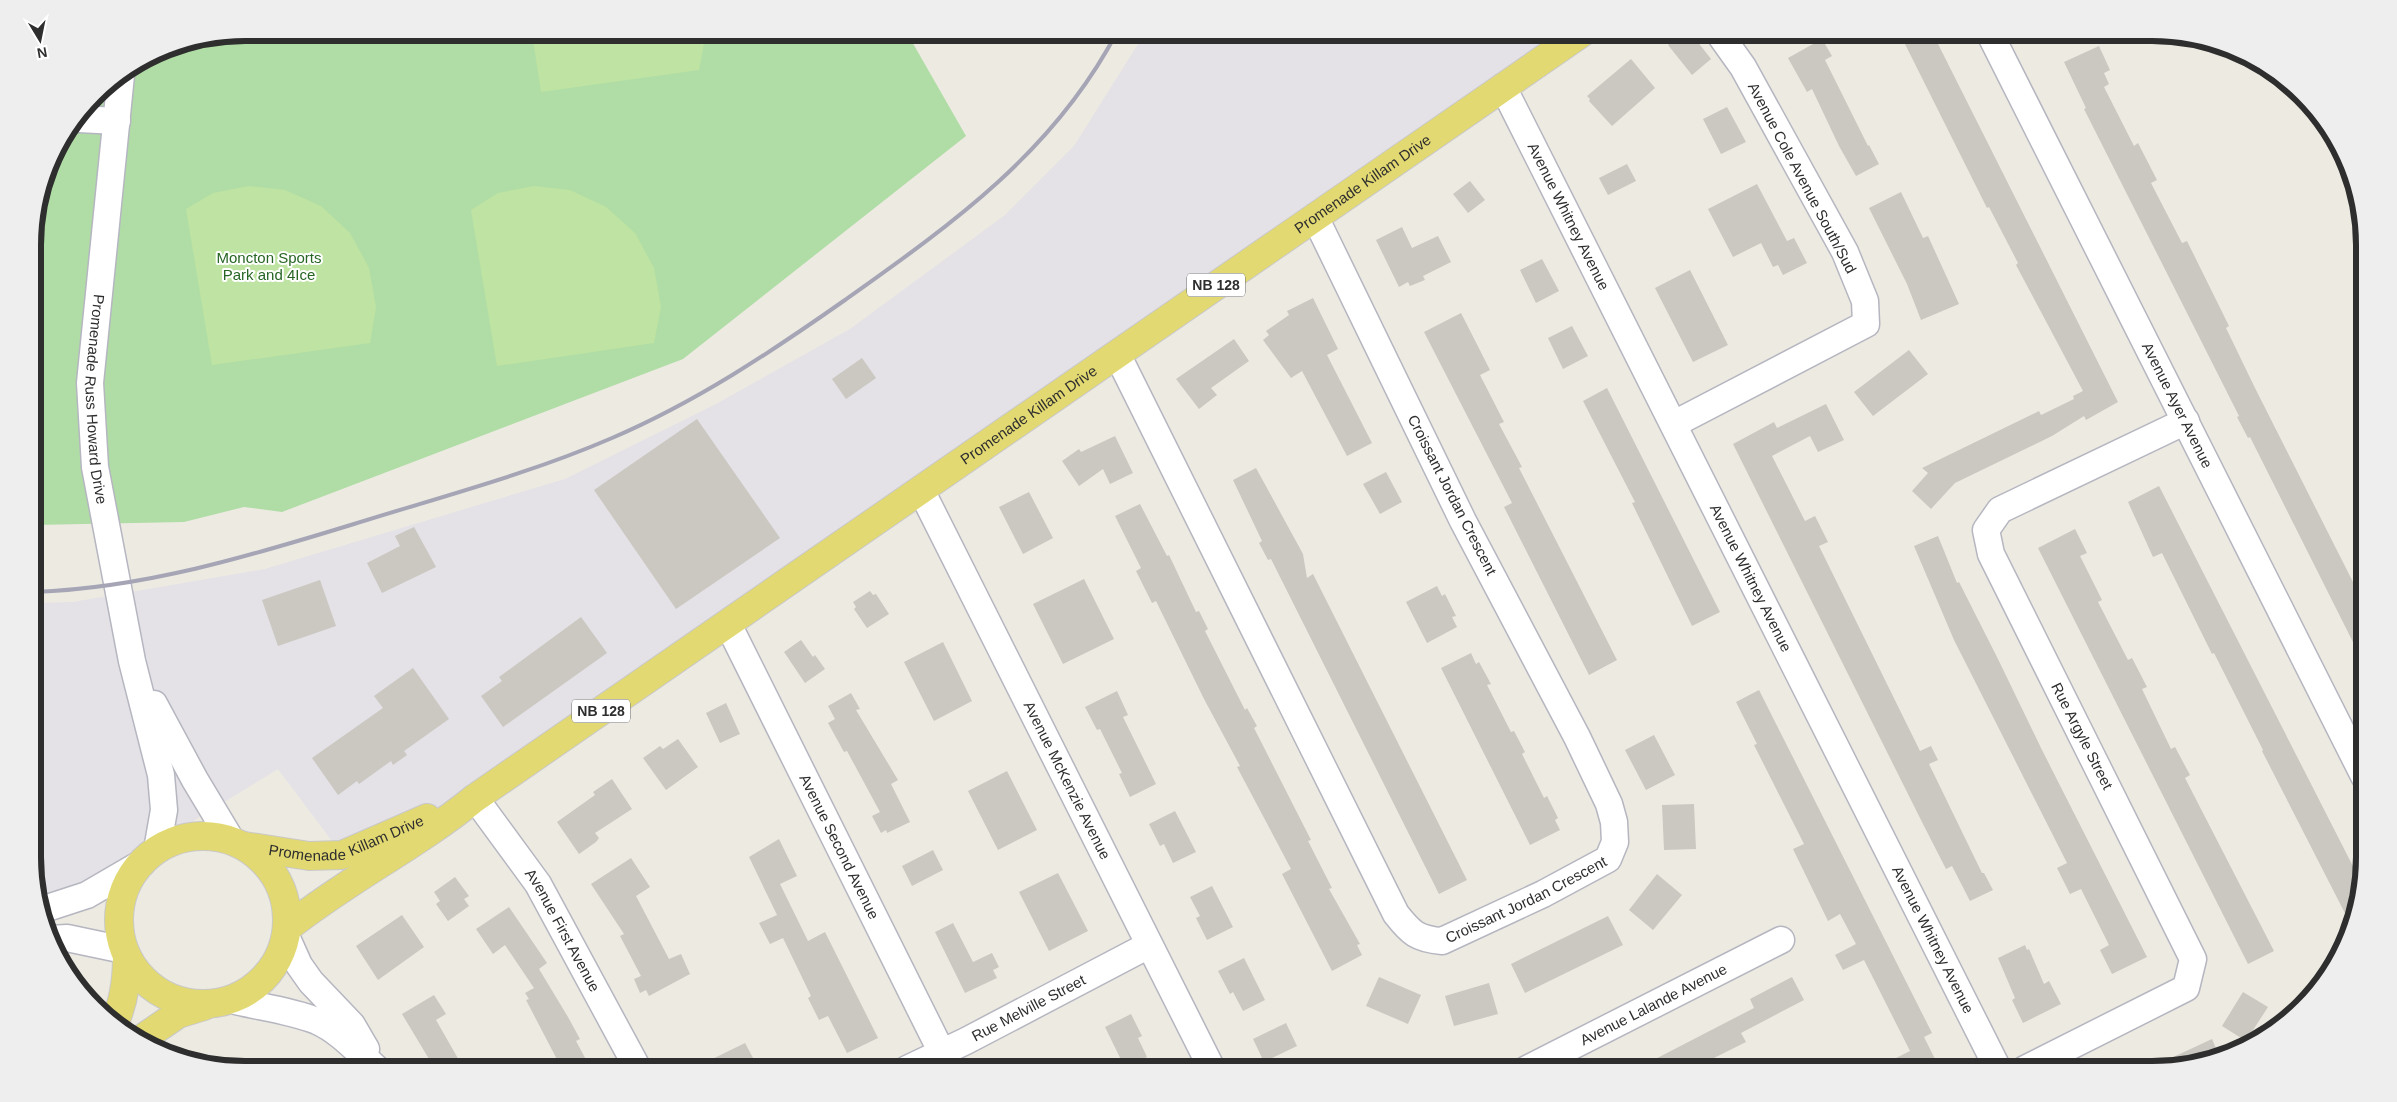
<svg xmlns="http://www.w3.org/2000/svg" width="2397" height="1102" font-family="Arial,sans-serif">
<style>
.industrial{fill:#e4e1e7}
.green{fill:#b0dda5}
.pitch{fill:#bee3a2}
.building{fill:#cac8c0}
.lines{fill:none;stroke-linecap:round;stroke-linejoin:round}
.minor-casing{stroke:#b5b6c0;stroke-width:29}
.major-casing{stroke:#c9c9c9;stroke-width:30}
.minor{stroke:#fff;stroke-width:26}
.major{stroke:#e2d972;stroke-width:28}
.rail{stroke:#a5a5b6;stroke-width:4}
.labels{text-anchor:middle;stroke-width:4;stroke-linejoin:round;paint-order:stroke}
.shield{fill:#fff;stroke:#6d6d6d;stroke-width:1}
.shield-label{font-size:14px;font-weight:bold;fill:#2e2e2e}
.street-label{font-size:15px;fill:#2e2e2e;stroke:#fff}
.park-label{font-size:15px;fill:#276524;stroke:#fff}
.rim{fill:none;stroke:#2e2e2e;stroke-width:6}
</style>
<rect width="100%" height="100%" fill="#edeae2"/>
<path class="industrial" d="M1145,33H1589L362,881L278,769L87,886L41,909L34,885V603L73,602L265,569L565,479L716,404L850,329L1005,215L1074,146Z"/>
<path class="green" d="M245,32L907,33L966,136L683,359L282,512L244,507L184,522L34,525L33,231L55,151L105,85L164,49Z"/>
<g class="pitch">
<path d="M532,33L705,32L706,33L699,70L541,92Z"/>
<path d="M249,186L285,190L321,206L350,233L369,268L376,307L370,343L212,365L186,209L213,193Z"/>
<path d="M534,186L570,190L606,207L635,233L654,268L661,307L654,343L497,366L471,210L498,193Z"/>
</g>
<g class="building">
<path d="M1684,32H1690L1711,59L1692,75L1668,45Z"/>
<path d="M1899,32H1932L2118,402L2086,420L2084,416L2052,436L1955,483L1931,509L1912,491L1928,473L1922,468L2039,411L2041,415L2074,399L2073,396L2083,391L2016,265L2018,263L1989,207L1987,208Z"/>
<path d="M1822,39L1832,56L1825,60L1868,146L1869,145L1879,164L1856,176L1839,146L1812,89L1807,92L1788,58Z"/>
<path d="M2099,46L2110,70L2104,73L2109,84L2104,87L2134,146L2138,143L2157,180L2151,183L2182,243L2187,241L2229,326L2226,328L2255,388L2354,584L2359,581L2364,589V664L2250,437L2248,438L2237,417L2239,416L2084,109L2086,108L2064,62Z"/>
<path d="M1631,59L1655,88L1612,126L1589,101L1590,99L1587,96Z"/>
<path d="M1727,107L1746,142L1721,154L1703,119Z"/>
<path d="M1627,164L1636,181L1608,195L1599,178Z"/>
<path d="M1470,181L1485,200L1468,213L1453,194Z"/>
<path d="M1757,184L1787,241L1794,238L1807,263L1783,275L1778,265L1773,267L1761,243L1733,257L1708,209Z"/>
<path d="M1901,192L1923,238L1928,236L1959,304L1921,320L1907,284L1869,208Z"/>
<path d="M1402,227L1412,248L1438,236L1451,262L1423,276L1425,280L1410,286L1408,282L1399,287L1376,240Z"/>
<path d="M1542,259L1559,291L1536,303L1520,270Z"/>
<path d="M1690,270L1728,345L1693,362L1655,288Z"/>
<path d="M1313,298L1338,349L1327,355L1372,443L1347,456L1302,371L1291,378L1263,340L1269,335L1266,331L1289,315L1287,311Z"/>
<path d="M1461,313L1490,370L1480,375L1504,422L1499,424L1522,467L1519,468L1617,660L1589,675L1504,507L1512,503L1424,332Z"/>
<path d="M1572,326L1588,356L1563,369L1548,338Z"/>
<path d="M1234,339L1249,361L1211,388L1217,395L1199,409L1176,379Z"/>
<path d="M1909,350L1928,374L1873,416L1854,392Z"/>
<path d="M862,358L876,378L846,399L832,379Z"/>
<path d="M1607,388L1720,612L1692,626L1632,503L1635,502L1583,401Z"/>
<path d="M1826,404L1844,440L1818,452L1810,436L1772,456L1805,521L1815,516L1828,542L1819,546L1920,751L1931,746L1938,760L1929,764L1982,873H1984L1993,890L1970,901L1952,866L1946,869L1925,828L1733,444L1774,422L1777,428Z"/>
<path d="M697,419L780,538L676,609L594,490Z"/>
<path d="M1115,436L1133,473L1110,484L1103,469L1079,486L1062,461L1079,449L1081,452Z"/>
<path d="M1256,468L1303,554L1307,578L1313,574L1467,880L1439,894L1271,559L1268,560L1259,543L1262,541L1233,480Z"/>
<path d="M1386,472L1402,502L1380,514L1363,484Z"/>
<path d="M2159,486L2360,880L2351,925L2262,751L2263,750L2214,653L2212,654L2162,553L2153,557L2128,502Z"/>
<path d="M1029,492L1053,538L1023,554L999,507Z"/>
<path d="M1140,504L1167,556L1169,555L1196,612L1199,611L1208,629L1205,631L1245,710L1247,708L1257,726L1254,728L1311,840L1308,841L1332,888L1329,889L1360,944L1357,945L1362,955L1332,971L1282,874L1291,869L1237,767L1240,766L1204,699L1156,601L1152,603L1136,571L1141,568L1115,516Z"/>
<path d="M414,527L436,567L382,593L367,563L400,546L395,536Z"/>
<path d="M2075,529L2087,553L2080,556L2102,600L2098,602L2128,660L2132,658L2147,687L2142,689L2171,749L2175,747L2190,775L2185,778L2274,951L2248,964L2038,548Z"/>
<path d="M1938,536L1957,583L1959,582L1998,659L2041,748L2147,957L2112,974L2100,950L2109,945L2081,889L2070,894L2057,868L2067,863L1954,640L1914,546Z"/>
<path d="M1084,579L1114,639L1063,664L1033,604Z"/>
<path d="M320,580L336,626L278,646L262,600Z"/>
<path d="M1437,586L1442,596L1445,594L1456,616L1452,617L1457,627L1427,643L1406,602Z"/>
<path d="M870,591L873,595L876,594L889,614L867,628L854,609L856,607L853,602Z"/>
<path d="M581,617L607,653L503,727L481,696L502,681L499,677Z"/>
<path d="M801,640L813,657L815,655L825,669L805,683L784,652Z"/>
<path d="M943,642L972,701L934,721L904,662Z"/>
<path d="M1471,653L1476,664L1479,662L1491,684L1487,685L1511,732L1514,731L1525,752L1522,754L1544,798L1547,796L1558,818L1555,820L1560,830L1530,845L1441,668Z"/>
<path d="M413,668L449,719L404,751L407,755L393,765L391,761L359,784L357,781L338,795L312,758L383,708L374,696Z"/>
<path d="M1759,690L1932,1033L1924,1037L1940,1069H1874L1910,1051L1864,960L1843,970L1835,955L1856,944L1840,914L1828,921L1793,849L1804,844L1754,745L1757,744L1736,702Z"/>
<path d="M1117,691L1128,715L1123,717L1156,784L1130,797L1119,774L1122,773L1100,729L1097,730L1085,707Z"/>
<path d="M851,693L860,709L856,710L898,780L891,784L910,822L887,833L886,830L881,833L872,816L880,812L847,751L844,752L828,723L835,719L828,706Z"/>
<path d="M726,703L740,734L720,743L706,713Z"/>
<path d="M1654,735L1675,775L1646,790L1625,750Z"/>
<path d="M678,739L698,767L666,790L643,758L660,746L663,749Z"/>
<path d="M1007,771L1037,830L998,850L968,791Z"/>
<path d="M612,779L632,809L595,833L599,838L596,842L579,854L557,822L595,795L593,792Z"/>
<path d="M1694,804L1696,849L1664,850L1662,805Z"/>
<path d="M1175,811L1196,852L1173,863L1164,844L1160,846L1149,824Z"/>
<path d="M779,839L797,876L780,884L808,941L825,932L878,1038L847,1053L828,1016L819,1020L808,998L811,996L783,938L770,944L759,923L777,915L749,857Z"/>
<path d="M933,850L943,870L912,886L902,866Z"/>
<path d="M631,858L650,887L636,896L669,959L681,954L690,974L649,996L646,990L640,993L634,979L641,976L620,936L624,934L591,884Z"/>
<path d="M1058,873L1088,931L1049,951L1019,892Z"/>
<path d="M1657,874L1682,895L1653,930L1629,910Z"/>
<path d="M455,877L469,896L464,899L469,906L448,921L436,904L440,901L434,892Z"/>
<path d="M1212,886L1233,927L1207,940L1196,918L1200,916L1190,897Z"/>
<path d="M509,907L547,963L539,969L568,1017L580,1039L576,1041L591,1069H562L526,1000L529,999L525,993L534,988L505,945L493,954L476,929Z"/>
<path d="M402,915L424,947L378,980L356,946Z"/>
<path d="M1608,916L1623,945L1525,993L1511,964Z"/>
<path d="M953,923L973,962L992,953L999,967L993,970L997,978L965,993L935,932Z"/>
<path d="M2025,945L2027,950L2029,949L2044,984L2049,981L2061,1004L2023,1023L2012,1000L2015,998L1998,958Z"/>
<path d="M1244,958L1265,1000L1243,1011L1233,992L1230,994L1218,971Z"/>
<path d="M1379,977L1421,995L1408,1024L1366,1006Z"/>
<path d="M1792,977L1804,1000L1741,1033L1746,1042L1692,1069H1636L1754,1008L1750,999Z"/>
<path d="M1489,983L1498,1014L1454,1026L1445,996Z"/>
<path d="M2243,992L2268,1007L2246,1041L2222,1026Z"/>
<path d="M434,995L446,1014L436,1020L464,1069H435L402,1014Z"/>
<path d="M1131,1014L1142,1036L1138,1038L1147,1057L1125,1068L1105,1027Z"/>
<path d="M1286,1023L1297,1046L1264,1062L1253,1039Z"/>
<path d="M2212,1039L2220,1058L2157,1069L2156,1065Z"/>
<path d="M745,1043L759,1069H692Z"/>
</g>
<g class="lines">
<defs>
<g id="minor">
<path id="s1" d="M1989,32L2364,776"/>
<path id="s2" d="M121,75L90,383L95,467L132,661L161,775L164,810L157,850"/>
<path id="s3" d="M1503,87L1998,1069"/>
<path d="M79,119L117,121"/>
<path id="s4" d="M1117,354L1396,914C1411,933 1417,939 1442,941L1543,894L1608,859L1615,842L1614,822L1609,804L1577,737L1463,521L1315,217"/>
<path d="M1674,424L1866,324L1865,301L1845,252L1743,67L1718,32"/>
<path id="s5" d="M921,490L1212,1069"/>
<path id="s6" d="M728,624L950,1069"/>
<path d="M154,704L195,780L231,840"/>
<path id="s7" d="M475,798L538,884L638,1069"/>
<path d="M41,910L87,895L142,863"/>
<path d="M286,936L299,965L311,982L352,1025L366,1049"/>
<path d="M49,939L67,938L124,950"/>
<path d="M231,1000C259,1007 289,1010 317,1021C340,1031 359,1053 377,1069"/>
<path id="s8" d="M907,1069L966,1041L1149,945"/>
<path id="s9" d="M1527,1069L1781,940"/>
<path d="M2025,1069L2186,988L2193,959L1991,554L1986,530L2000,510L2186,421"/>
</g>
<g id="major">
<circle cx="203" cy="920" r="84"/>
<path id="s10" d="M244,846L309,856L342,855L427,818"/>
<path id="s11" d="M287,928C347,880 416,846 475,798L1583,32"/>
<path d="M114,1024C124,1002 127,981 127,957"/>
<path d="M140,1040L178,1014L204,1006"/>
</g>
</defs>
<use href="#minor" class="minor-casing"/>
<use href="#major" class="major-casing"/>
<use href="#minor" class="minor"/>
<use href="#major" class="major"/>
<path class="rail" d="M34,592C144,588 250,556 354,524C440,497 529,474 612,438C696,402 771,352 845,300C952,224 1054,152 1117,32"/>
</g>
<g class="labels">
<g class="shield">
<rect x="1187" y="273.5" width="58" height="23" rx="4"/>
<rect x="572" y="699.5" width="58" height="23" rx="4"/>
</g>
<g class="shield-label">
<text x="1216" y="290">NB 128</text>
<text x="601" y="716">NB 128</text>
</g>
<g class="street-label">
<text transform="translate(1802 178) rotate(62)" y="5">Avenue Cole Avenue South/Sud</text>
<text dy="5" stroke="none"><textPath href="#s11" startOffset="1308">Promenade Killam Drive</textPath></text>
<text dy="5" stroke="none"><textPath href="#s3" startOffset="145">Avenue Whitney Avenue</textPath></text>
<text dy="5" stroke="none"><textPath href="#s2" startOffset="326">Promenade Russ Howard Drive</textPath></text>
<text dy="5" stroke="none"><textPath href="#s1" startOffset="418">Avenue Ayer Avenue</textPath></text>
<text dy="5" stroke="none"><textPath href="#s11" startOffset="902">Promenade Killam Drive</textPath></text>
<text transform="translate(1452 495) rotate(63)" y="5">Croissant Jordan Crescent</text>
<text dy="5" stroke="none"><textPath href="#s3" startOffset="550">Avenue Whitney Avenue</textPath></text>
<text transform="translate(2082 736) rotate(63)" y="5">Rue Argyle Street</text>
<text dy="5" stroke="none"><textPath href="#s5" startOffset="325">Avenue McKenzie Avenue</textPath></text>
<text dy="5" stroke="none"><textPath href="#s10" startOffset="106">Promenade Killam Drive</textPath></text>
<text dy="5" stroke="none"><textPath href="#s6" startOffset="249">Avenue Second Avenue</textPath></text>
<text dy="5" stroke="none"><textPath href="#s4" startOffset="775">Croissant Jordan Crescent</textPath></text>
<text dy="5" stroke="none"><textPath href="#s7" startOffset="159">Avenue First Avenue</textPath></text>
<text dy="5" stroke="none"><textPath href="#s3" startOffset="955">Avenue Whitney Avenue</textPath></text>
<text dy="5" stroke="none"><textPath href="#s9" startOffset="142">Avenue Lalande Avenue</textPath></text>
<text dy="5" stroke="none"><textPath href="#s8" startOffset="136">Rue Melville Street</textPath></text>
</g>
<g class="park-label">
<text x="269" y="263">Moncton Sports<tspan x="269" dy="17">Park and 4Ice</tspan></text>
</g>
</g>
<path d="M0 0H2397V1102H0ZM245 41H2152A204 204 0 0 1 2356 245V857A204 204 0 0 1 2152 1061H245A204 204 0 0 1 41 857V245A204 204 0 0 1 245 41Z" fill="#eee" fill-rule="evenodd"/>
<path class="rim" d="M245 41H2152A204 204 0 0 1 2356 245V857A204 204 0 0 1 2152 1061H245A204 204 0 0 1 41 857V245A204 204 0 0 1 245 41Z"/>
<g transform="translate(40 40) rotate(170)" stroke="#ffffff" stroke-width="4" paint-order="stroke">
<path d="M0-4L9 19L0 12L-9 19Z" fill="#2e2e2e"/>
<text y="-8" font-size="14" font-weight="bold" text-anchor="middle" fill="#2e2e2e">N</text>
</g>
</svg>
